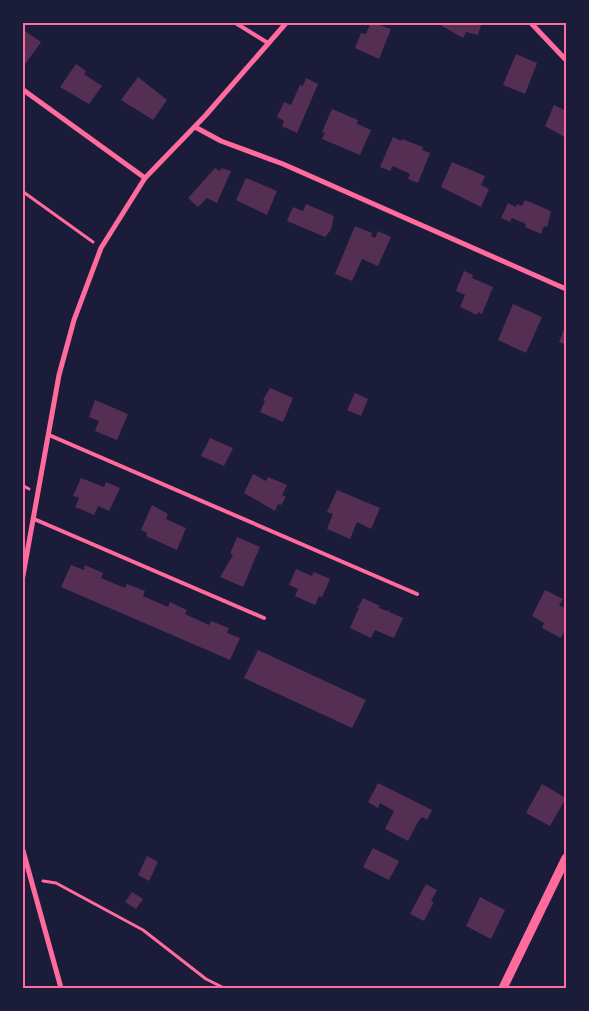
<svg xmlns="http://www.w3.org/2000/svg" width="589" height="1011" font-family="'Open Sans',sans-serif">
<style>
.building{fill:#542f53}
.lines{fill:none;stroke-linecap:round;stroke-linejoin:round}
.path{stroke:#ff6b9d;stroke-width:3}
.service{stroke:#ff6b9d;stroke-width:4}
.minor{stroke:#ff6b9d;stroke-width:5}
.tertiary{stroke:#ff6b9d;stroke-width:9}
.neatline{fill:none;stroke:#ff6b9d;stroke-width:2}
</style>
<rect width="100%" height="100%" fill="#1b1b3a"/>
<g class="building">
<path d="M371,22L391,29L379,59L355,48L361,33L366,34Z"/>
<path d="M443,22H482L478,35L466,32L463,38L442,26Z"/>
<path d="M22,29L41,42L26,63L22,60Z"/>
<path d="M516,54L537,63L525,94L503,85Z"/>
<path d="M76,64L86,71L84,74L102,86L89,104L60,87Z"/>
<path d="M138,77L167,100L153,120L121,100Z"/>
<path d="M306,78L318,84L297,133L282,126L284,121L277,117L284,102L291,105L300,85L303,86Z"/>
<path d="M554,105L566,111V138L545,126Z"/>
<path d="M332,109L358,120L357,124L371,130L360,155L322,139L325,133L322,132Z"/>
<path d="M393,137L401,141L402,139L423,147L422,150L430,153L418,183L408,179L410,174L393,166L390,171L380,167Z"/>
<path d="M452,162L485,176L481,185L489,189L481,207L441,187Z"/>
<path d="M215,168L220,171L221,168L231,171L217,203L207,198L198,207L188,198Z"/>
<path d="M246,178L277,191L267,215L236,200Z"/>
<path d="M525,200L551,211L547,227L544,226L541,234L525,227L526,224L512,218L510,222L501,218L508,203L516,207L517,204L522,206Z"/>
<path d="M306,204L334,216L331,230L325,237L287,221L293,207L303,211Z"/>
<path d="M355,226L372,233L371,236L375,238L378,231L391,237L378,266L362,259L352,281L335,274Z"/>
<path d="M464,271L473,275L472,278L493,287L482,314L478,312L477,315L460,307L465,295L456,291Z"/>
<path d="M513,304L542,317L526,353L498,340Z"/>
<path d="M566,324V345L559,342Z"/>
<path d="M270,388L293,398L283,422L260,412L265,401L263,400Z"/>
<path d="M355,393L368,399L361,416L347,410Z"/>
<path d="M95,400L128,414L117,440L95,431L99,421L89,417Z"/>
<path d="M210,438L233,448L224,466L201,456Z"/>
<path d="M253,474L266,481L268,477L287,485L282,495L286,497L281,505L278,504L275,511L244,493Z"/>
<path d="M81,478L104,487L106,482L120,488L109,511L98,506L94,515L75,507L79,498L73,496Z"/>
<path d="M337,490L380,508L371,529L357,522L350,539L327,529L333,514L327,512Z"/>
<path d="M152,505L168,514L166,519L186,528L177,550L146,536L147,533L141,530Z"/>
<path d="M237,537L260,547L243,587L220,577L233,555L230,554Z"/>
<path d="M71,565L84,570L85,565L103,573L101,578L125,588L127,584L145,591L143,596L168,607L170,602L178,606L187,610L185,614L209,625L211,621L229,628L227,633L240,638L230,660L61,587Z"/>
<path d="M296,569L312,576L314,572L330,579L322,597L319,596L315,605L295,596L298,589L289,585Z"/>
<path d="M545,590L563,599L559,605L566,609V634L563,633L561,638L542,628L544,623L532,616Z"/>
<path d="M363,598L380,606L379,608L387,611L390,610L389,612L403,618L394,638L375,630L371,638L350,628L359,608L356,607L359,606Z"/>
<path d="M258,650L366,700L352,728L244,678Z"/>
<path d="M378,783L432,810L427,820L422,817L418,822L408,841L385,829L394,811L380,803L378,808L368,802Z"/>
<path d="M542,784L566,798L550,826L526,813Z"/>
<path d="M373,848L399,861L389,880L363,867Z"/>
<path d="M147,856L158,862L149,881L138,875Z"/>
<path d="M426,884L437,890L431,901L434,902L424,921L410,914Z"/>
<path d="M132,892L143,899L136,909L125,902Z"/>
<path d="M480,897L505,910L491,939L466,926Z"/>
</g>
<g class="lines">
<g class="path">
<path d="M22,191L93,242"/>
<path d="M22,485L29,489"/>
<path d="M43,881L56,883L143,930L206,979L224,988"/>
</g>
<g class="service">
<path d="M234,22L268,43"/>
<path d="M49,435L417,594"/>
<path d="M34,519L264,618"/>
</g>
<g class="minor">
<path d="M530,22L566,60"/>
<path d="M22,89L145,178"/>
<path d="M195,127L221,141L283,164L566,289"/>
<path d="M22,581L59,375L74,320L101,248L145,178L205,116L287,22"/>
<path d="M22,847L61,988"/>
</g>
<path class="tertiary" d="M503,988L566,858"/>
</g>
<rect width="589" height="1011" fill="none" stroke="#1b1b3a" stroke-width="48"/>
<rect x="24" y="24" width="541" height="963" class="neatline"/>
</svg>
